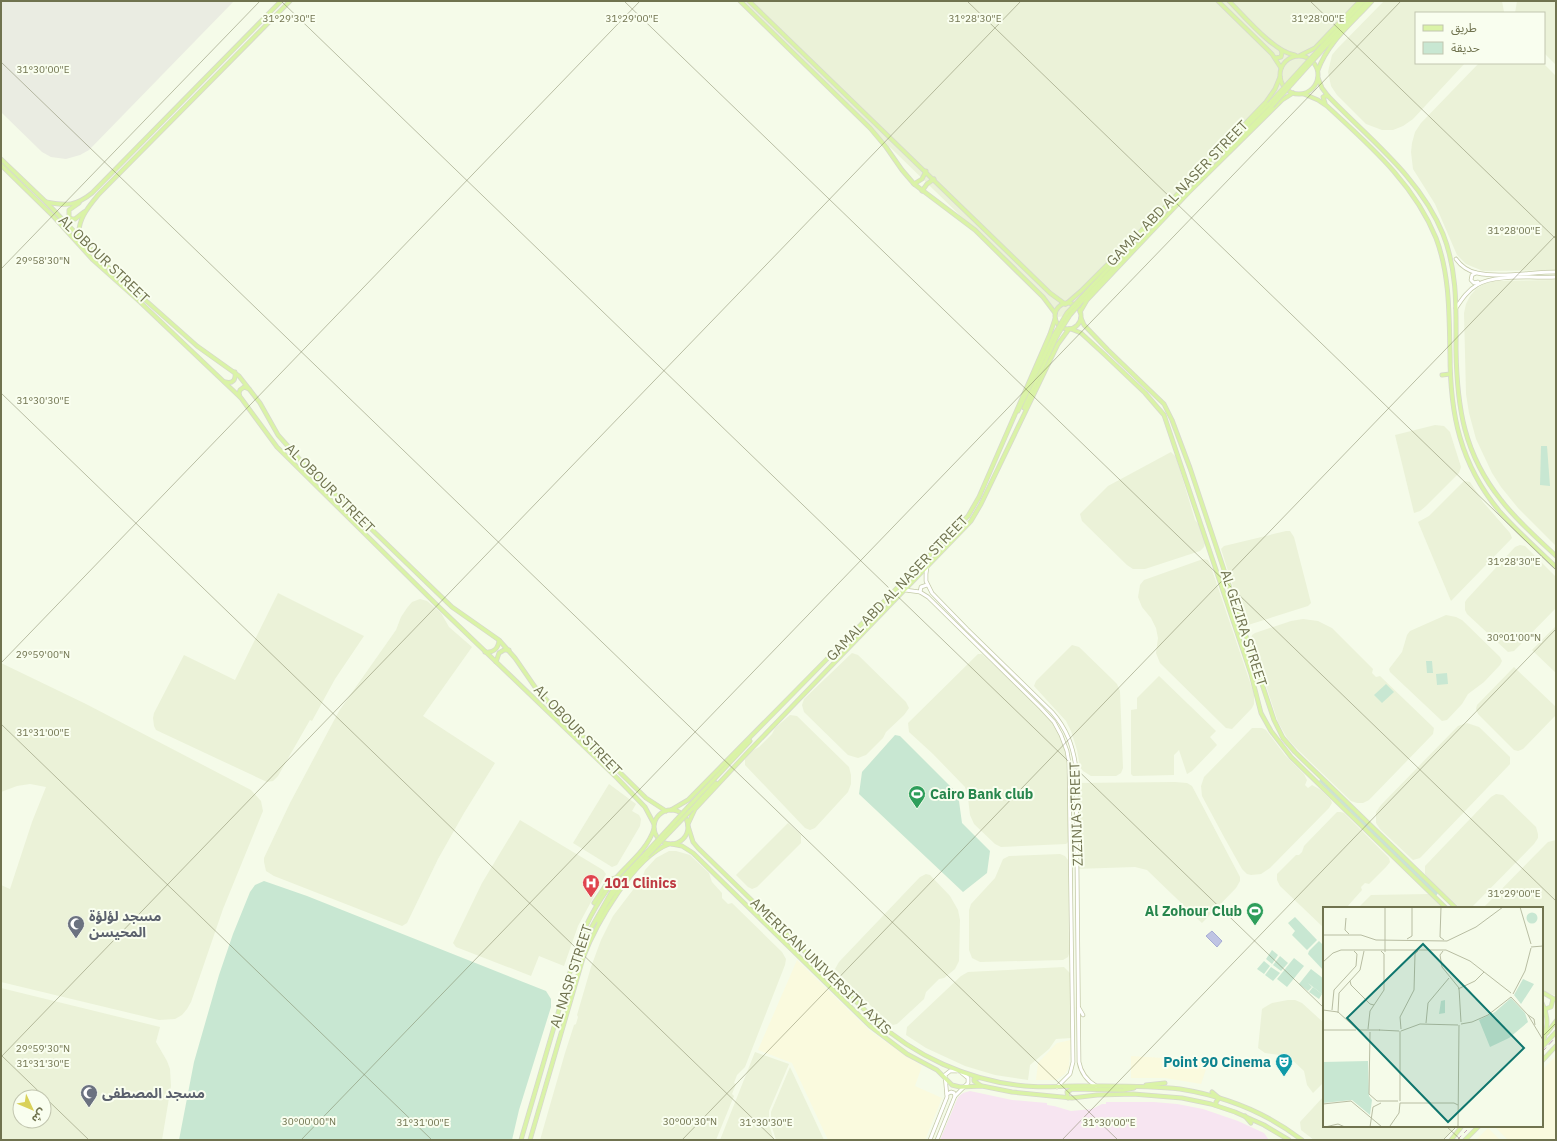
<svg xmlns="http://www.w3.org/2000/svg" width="1557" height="1141" font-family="'IBM Plex Sans','Noto Sans Arabic',sans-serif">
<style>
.residential{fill:#ebf2d8;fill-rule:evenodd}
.commercial{fill:#fafade}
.industrial{fill:#eaece2}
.education{fill:#f7e5f1}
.green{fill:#c8e7d2}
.water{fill:#bfc4e3;stroke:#a6acd4}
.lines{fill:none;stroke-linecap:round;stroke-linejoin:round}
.secondary-casing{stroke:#c5caa9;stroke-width:4.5}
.primary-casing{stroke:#d7d8ce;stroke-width:5}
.secondary{stroke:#fff;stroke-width:3}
.primary{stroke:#daf3a7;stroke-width:3.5}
.rail{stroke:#c4a7bd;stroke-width:1;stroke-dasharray:6 4;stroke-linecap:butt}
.primary-bridge-casing{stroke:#d7d8ce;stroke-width:5;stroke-linecap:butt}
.primary-bridge{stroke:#daf3a7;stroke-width:3.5}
.ticks{fill:none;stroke:#70734f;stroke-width:1;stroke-opacity:0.45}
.labels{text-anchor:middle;stroke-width:4;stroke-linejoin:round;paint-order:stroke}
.street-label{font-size:14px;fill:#70734f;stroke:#f9feef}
.leisure-label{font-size:14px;font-weight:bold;fill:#27864d;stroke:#f9feef;text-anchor:start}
.health-label{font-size:14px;font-weight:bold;fill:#be3a42;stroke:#f9feef;text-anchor:start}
.worship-label{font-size:14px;font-weight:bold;fill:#5b616d;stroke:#f9feef;text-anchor:start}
.culture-label{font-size:14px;font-weight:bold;fill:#0d838f;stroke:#f9feef;text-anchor:end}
.inset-road{fill:none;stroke:#b8bda2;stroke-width:1}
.view{fill:#0f766e;fill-opacity:0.15;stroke:#0f766e;stroke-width:2}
.inset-edge{fill:none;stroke:#70734f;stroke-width:2}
.ticks-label{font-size:10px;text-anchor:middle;fill:#70734f;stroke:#f9feef;stroke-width:4;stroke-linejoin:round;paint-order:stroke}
</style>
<rect width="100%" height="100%" fill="#f5fbe9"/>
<g class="residential">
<path d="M740,1H1375L1085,296L1067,316L1057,317L1055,310L1050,303Z"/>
<path d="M1384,1H1502L1504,12L1416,13V63H1465L1413,119L1403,126L1393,130H1382L1366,124L1337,95L1331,86L1328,72L1332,55L1337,49Z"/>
<path d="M1517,1H1556V65L1544,53V13H1515Z"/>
<path d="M1479,63H1543L1556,76V270L1483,271L1466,264L1457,255L1435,204L1413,169L1411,152L1412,143L1415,132L1421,123Z"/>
<path d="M1556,280V546L1518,508L1501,487L1492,473L1476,439L1469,413L1466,394L1464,313L1466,304L1470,296L1476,289L1484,284L1493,281Z"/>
<path d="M1435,425L1444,426L1450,432L1461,467L1459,473L1426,506L1420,511L1414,513L1395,435Z"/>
<path d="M1171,452L1176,457L1195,520L1199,525L1205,543L1204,547L1200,551L1145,569H1133L1127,565L1082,521L1080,514L1108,486Z"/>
<path d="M1464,481L1470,482L1483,502L1510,533L1512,538L1451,601L1418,522L1429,516Z"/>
<path d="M1286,531H1290L1294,537L1311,603L1308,606L1248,625L1244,621L1221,549L1224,546Z"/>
<path d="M1520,545L1525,546L1556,577V608L1514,651L1508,652L1467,614L1465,610V602L1467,599L1515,547Z"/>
<path d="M1203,559L1208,560L1210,564L1254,694V704L1252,708L1232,729L1226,728L1160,663L1156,653L1158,638L1156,628L1151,618L1142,607L1138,597L1140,585L1144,580Z"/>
<path d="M278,593L364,636L335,679L312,721L310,720L278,776L273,781L267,782L156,730L154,726L153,718L154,713L184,655L235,680Z"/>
<path d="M420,599L427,601L441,613L449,627L472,647L423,716L495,763L464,813L438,859L407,923L402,926L274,876L266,871L264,862V858L290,803L339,711L396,630L401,617L407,608L412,602Z"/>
<path d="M1446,615L1456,617L1462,620L1500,657L1502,661L1500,665L1484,682L1468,694L1462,704L1447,720L1442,721L1390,672L1389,669L1402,652L1407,635L1410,631Z"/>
<path d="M1303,619L1318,621L1332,628L1373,669L1372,673L1376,677L1380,676L1434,728L1433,734L1369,800L1363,803H1357L1351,801L1295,747L1287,738L1278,722L1251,640L1252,635L1255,633L1291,621Z"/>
<path d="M1556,626V673L1532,650Z"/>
<path d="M1072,645L1079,647L1111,678L1117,684L1120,691L1123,768L1121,773L1116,776H1091L1083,771L1080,767L1077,750L1071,731L1066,721L1034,686L1036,681Z"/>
<path d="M852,653L858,655L906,702L909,708L904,715L886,732L883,738L866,755L858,758L848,755L804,712L802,705L804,699Z"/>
<path d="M978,654H982L1044,711L1054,724L1063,742L1068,763L1069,841L1066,844L1001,847L995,844L974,824L970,815L968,798L965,787L933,754L909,732L908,723Z"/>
<path d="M1,663L86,704L251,790L261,801L263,811L223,909L191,1002L187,1009L182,1015L175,1019L159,1020L1,982V885L10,889L32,822L46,787L30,784L17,786L1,792Z"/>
<path d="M1514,667L1556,707V715L1523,749L1518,751L1514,750L1478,714L1476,709L1477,705Z"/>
<path d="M1159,676L1216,731L1210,737L1217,745L1192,771L1187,774L1179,750L1174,755V775L1133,776L1131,774V710L1137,709V698Z"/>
<path d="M790,715L797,716L849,767L851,775V784L848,792L815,828L810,830L805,828L745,765V759L752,751L759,747L772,734L775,728Z"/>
<path d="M1467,723L1479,727L1510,757V764L1420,858L1413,860L1380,829L1376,823V812L1381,805L1458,726Z"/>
<path d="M1252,728H1262L1266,730L1285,755L1304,774L1307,780L1305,785L1308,788L1312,785L1321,790L1331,800L1332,803L1329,808L1270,868L1261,874L1251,875L1247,874L1242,869L1224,837L1202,796L1201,786L1204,777Z"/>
<path d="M1175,782L1187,783L1192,786L1240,877V881L1236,888L1202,923L1147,870L1135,867L1075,869L1073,783Z"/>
<path d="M609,784L636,804L632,811L639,815L641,819L640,826L617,865L612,867L573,843Z"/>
<path d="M1496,794L1503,795L1536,827L1538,834V838L1534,844L1471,908H1460L1427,877L1425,874V866L1491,797Z"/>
<path d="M1337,812H1341L1344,813L1389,858L1390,862L1386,867L1369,884L1365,883L1361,887L1362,890L1346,908H1324V927H1323L1280,886L1277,880V874L1296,855H1299L1302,852L1304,846Z"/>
<path d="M520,820L603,870L606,874L578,926L564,966L539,956L531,976L456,947L453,943L482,883Z"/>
<path d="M788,823L801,835V843L757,887L752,889L748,887L736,875Z"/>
<path d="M1556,840V996L1546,992L1542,988V908H1483L1544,846L1548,842Z"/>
<path d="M669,851H676L690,855L709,873L712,882L722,893V898L728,904L732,903L782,952L786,959L785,965L745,1067L737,1075L734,1083L736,1084L732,1094L734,1096L716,1140H540L565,1053L574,1025L576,1024L578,1017L577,1015L591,967L601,940L613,916L642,878L645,870L656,858Z"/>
<path d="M1060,854L1065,856L1068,860L1069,954L1068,957L1063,960L980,962L972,958L969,950V910L971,904L995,878L1003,859L1009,856Z"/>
<path d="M926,874L930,875L950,896L958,910L960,920L959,961L955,969L944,978L939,979L926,992L924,999L897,1024L893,1025L870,1005L835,969L839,962L920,877Z"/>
<path d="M1429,894L1443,908H1358L1371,895Z"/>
<path d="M1064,967L1070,973V1018L1071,1038L1056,1039L1049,1049L1030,1065L1028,1080L995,1075L965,1066L926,1048L906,1035L907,1027L961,976L968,972Z"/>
<path d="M1,988L160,1027L156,1042L167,1061L170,1069L171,1086L162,1140H1ZM20,1097H44V1121H20Z"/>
<path d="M1288,1000H1295L1302,1003L1324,1023V1082L1313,1093L1307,1085L1304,1071L1288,1056L1265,1053L1258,1048L1262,1009L1265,1007L1272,1003Z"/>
<path d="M755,1052L789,1064L769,1111V1125L774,1140H720Z"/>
<path d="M790,1067L824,1140H776L771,1124V1112Z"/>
<path d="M1324,1096V1126H1456L1443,1140H1314L1301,1130L1300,1122Z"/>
</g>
<g class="commercial">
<path d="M797,960L870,1031L922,1066L915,1086L942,1098L925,1140H828L792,1063L758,1050Z"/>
<path d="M1071,1040L1069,1067L1065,1074L1056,1080H1036L1038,1063L1057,1043Z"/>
<path d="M1131,1056L1163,1058L1208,1063L1201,1084L1165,1078H1131Z"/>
<path d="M1556,1056V1140H1508L1494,1126H1542V1070Z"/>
<path d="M1488,1128L1500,1140H1476Z"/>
</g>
<path class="industrial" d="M1,1H234L89,150L80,155L66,159L51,157L42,152L1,112Z"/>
<path class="education" d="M970,1091L1012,1100L1047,1103V1105L1054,1106L1071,1111L1092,1109L1102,1104H1106V1102H1154L1177,1104L1203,1109L1238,1121L1264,1133L1269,1140H940L958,1097L963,1093Z"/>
<g class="green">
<path d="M1541,446H1547L1550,486L1540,485Z"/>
<path d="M1426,661H1432L1433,673H1427Z"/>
<path d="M1447,673L1448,684L1437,685L1436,674Z"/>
<path d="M1386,684L1394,692L1382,703L1374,695Z"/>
<path d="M895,735L900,736L958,794L962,823L990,851L987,873L963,892L859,794L862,772Z"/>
<path d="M1321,779L1438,893L1436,896L1319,781Z"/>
<path d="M264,881L307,896L546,991L551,999V1007L519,1110L512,1140H179L194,1062L219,975L233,934L250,892L255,885Z"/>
<path d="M1295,917L1317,940L1307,950L1292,935L1295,931L1288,923Z"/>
<path d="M1319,941L1324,946V971L1308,954L1309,951Z"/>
<path d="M1272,950L1278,955L1272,964L1266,959Z"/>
<path d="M1280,956L1288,963L1281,971L1273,965Z"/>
<path d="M1294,958L1304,966L1287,987L1277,979Z"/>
<path d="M1264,961L1270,966L1264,974L1257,969Z"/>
<path d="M1271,967L1280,973L1273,981L1265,975Z"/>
<path d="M1311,969L1324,979V992L1322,994L1308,983L1312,987L1308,991L1299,984Z"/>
<path d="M1313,987L1322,994L1319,999L1309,992Z"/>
</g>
<path class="water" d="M1212,931L1222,941L1217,947L1206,936Z"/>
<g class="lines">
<defs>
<g id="secondary">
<path d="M1456,259C1461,266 1468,271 1477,273C1499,278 1532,272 1556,272"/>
<path d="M1476,273L1472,275L1471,280L1474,283L1478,282"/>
<path d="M1456,308C1462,299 1468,290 1477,285C1493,274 1535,278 1556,277"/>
<path d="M927,567L926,574V581L932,593L967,629L1052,712C1067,729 1073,746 1076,768L1079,1062C1081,1073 1086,1080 1096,1086"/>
<path d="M905,590L920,592L928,597L1041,708L1054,722L1061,735L1067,751L1069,763L1073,1062L1070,1074L1057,1087"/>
<path d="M920,592L921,587L927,585"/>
<path d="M1079,1008L1083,1015"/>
<path d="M947,1094L951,1092L954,1093L955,1096"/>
<path d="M930,1140L947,1097L945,1075L950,1071H957"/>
<path d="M937,1140L955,1096L968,1083V1078L962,1073"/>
</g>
<g id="primary">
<path d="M740,1L870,128L886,147L902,170L914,184L975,230L1043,297L1055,313"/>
<path d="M749,1L1050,293L1065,304"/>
<path d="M1218,1L1272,54L1281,68"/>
<path d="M1229,1C1244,16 1275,53 1295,55"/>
<path d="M1322,46L1364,1"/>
<path d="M1324,48L1369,1"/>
<path d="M1301,55L1315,48L1360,1"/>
<circle cx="1299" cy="75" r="19"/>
<path d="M1276,58L1281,57L1282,53L1281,50"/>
<path d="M1318,70C1328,42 1352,23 1372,1"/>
<path d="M1318,78L1322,88L1328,96C1369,139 1420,177 1443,234C1458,272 1456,311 1456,350C1457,408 1464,454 1501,500C1517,521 1537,538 1556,556"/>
<path d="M1304,94L1318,100L1327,106C1369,145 1414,183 1436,238C1450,275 1449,315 1450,354C1450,414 1460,464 1500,512C1517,531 1537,549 1556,567"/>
<path d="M1325,103L1323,97L1325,96H1328"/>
<path d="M1226,152L1272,106"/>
<path d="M1214,158L1269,104"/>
<path d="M1,159L46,202L107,266L197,346L239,376L260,403L278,435L302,462L452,607L499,640L515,658L535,687L551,705L646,798L666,811"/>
<path d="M1,165L53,216L93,260L140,302L241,398L277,447L440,608L617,778L645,807L654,824"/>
<path d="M914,184L922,179L926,171"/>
<path d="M922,191L927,184L934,179"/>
<path d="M46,202C67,206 76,206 92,193L281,1"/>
<path d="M79,203L69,210V217L72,219H75L84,212"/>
<path d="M80,239C75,222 89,206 99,194L290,1"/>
<path d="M1080,299L1146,228"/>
<path d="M1082,301L1137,244"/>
<circle cx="1068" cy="316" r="13"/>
<path d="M1066,304L1081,291L1167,205L1266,102L1275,89L1280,77"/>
<path d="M1080,312L1087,300L1188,193L1282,100L1293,93"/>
<path d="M1081,318L1084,325L1108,350L1164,404L1172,420L1190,468L1274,720L1283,738L1295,752L1456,908"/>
<path d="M1071,329L1081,333L1105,355L1145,393L1164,415L1251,674L1261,713L1271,731L1291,757L1446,908"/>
<path d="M1442,375L1450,374"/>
<path d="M225,382C233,384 236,380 235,372"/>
<path d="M240,397L239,393L240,390L244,387L249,389"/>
<path d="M1024,408L1057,336"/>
<path d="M1018,411L1054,335"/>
<path d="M485,652C493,653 498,649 499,641"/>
<path d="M496,662L499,653L504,650H509"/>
<path d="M689,806L750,741"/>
<path d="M692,809L716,783"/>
<circle cx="671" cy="827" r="17"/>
<path d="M671,810L688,800L968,516L979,497L1050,334L1055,319"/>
<path d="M688,824L695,809L750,750L971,521L981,504L1058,344L1069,329"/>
<path d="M688,826L693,842L698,848L873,1018C914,1056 969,1081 1025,1086C1043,1088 1059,1086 1077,1086C1111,1086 1146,1085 1180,1089C1224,1096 1267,1113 1302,1140"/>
<path d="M672,844L682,846L693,853L870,1026L907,1054L937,1070L952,1085L960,1087L982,1086L1012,1092L1072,1098L1097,1095L1133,1094L1182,1098L1211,1104L1235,1112L1264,1125L1289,1140"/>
<path d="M594,903L608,882L611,879L616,878"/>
<path d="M598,921C606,897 630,873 647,856"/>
<path d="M577,953L611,893L622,878L645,854"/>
<path d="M1542,992L1556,1000"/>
<path d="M1542,1003C1550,1018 1547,1030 1542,1045"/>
<path d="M1545,1009L1551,1007L1553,999"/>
<path d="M1547,1033L1556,1021"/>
<path d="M1543,1046L1556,1032"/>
<path d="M1542,1061L1556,1046"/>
<path d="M978,1078L974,1079V1081L980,1085"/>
<path d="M1146,1085L1165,1083"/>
<path d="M1212,1092L1219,1098L1216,1102V1105"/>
<path d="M1068,1098L1067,1092L1072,1089L1123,1090L1134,1088"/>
<path d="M1245,1116L1251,1123"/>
<path d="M521,1140L575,955C583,927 598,901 615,879C629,863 647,850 654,829"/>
<path d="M530,1140L583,958C596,924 634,857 669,844"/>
<path d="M1451,1140L1462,1126"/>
<path d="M1465,1140L1479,1126"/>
</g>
</defs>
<use href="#secondary" class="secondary-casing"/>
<use href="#primary" class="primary-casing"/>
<use href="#secondary" class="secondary"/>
<use href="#primary" class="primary"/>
<g class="rail">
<path d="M1542,1052L1556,1037"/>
<path d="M1457,1140L1467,1130"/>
</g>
<defs>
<g id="primary-bridge">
<path d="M1269,104L1322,46"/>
<path d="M1272,106L1324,48"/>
<path d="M1054,335L1067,313L1080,299"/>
<path d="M1057,336L1070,315L1082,301"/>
<path d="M645,854L689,806"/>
<path d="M647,856L692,809"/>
</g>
</defs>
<use href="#primary-bridge" class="primary-bridge-casing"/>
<use href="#primary-bridge" class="primary-bridge"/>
</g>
<path class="ticks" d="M281,1L1324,1008M624,1L1556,901M967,1L1556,570M1310,1L1556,239M1,62L1118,1140M1,269L260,1M1,393L775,1140M1,663L640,1M1,724L432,1140M1542,1037L1556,1023M1,1055L89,1140M1,1057L1021,1M1446,1126L1461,1140M301,1140L1401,1M682,1140L1556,235M1062,1140L1556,629M1443,1140L1457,1126"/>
<defs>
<symbol id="stadium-pin" viewBox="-11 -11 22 30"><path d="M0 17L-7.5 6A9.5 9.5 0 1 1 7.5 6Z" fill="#2e9e5b" stroke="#f9feef"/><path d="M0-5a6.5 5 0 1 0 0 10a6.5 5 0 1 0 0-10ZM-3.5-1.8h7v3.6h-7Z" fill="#fff"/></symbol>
<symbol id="hospital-pin" viewBox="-11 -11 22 30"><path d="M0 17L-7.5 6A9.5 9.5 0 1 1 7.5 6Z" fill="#e0444e" stroke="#f9feef"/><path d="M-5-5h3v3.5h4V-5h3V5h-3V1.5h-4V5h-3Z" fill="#fff"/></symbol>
<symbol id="mosque-pin" viewBox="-11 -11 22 30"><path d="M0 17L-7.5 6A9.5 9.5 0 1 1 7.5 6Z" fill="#6b7280" stroke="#f9feef"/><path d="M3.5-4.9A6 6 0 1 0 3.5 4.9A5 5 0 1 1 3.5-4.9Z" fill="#fff"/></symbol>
<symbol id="theatre-pin" viewBox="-11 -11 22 30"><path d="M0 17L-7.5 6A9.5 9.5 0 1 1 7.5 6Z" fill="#0f9aa8" stroke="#f9feef"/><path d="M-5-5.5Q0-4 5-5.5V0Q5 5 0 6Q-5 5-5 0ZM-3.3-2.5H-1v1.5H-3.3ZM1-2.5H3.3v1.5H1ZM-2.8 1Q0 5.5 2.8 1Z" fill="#fff"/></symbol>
</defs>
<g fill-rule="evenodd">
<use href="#stadium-pin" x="907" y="784" width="20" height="27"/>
<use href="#hospital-pin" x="581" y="873" width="20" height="27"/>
<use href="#stadium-pin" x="1245" y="901" width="20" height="27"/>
<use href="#mosque-pin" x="66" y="914" width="20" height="27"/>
<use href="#theatre-pin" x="1274" y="1052" width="20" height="27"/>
<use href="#mosque-pin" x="79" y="1083" width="20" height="27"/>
</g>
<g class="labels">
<g class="street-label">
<text transform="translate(1177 193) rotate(-46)" y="5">GAMAL ABD AL NASER STREET</text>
<text transform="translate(104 259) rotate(44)" y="5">AL OBOUR STREET</text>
<text transform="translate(330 488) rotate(45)" y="5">AL OBOUR STREET</text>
<text transform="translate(897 588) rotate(-46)" y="5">GAMAL ABD AL NASER STREET</text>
<text transform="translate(1244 628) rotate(72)" y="5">AL GEZIRA STREET</text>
<text transform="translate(578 730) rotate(46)" y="5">AL OBOUR STREET</text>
<text transform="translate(1076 814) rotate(-92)" y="5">ZIZINIA STREET</text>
<text transform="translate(821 966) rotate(44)" y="5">AMERICAN UNIVERSITY AXIS</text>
<text transform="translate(571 976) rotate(-72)" y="5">AL NASR STREET</text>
</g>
<g class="leisure-label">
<text x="930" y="799">Cairo Bank club</text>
<text x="1242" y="916" text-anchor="end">Al Zohour Club</text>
</g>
<g class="health-label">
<text x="604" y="888">101 Clinics</text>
</g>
<g class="worship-label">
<text x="89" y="921">مسجد لؤلؤة<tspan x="89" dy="16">المحيسن</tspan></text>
<text x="102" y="1098">مسجد المصطفى</text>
</g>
<g class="culture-label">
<text x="1271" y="1067">Point 90 Cinema</text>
</g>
</g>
<g transform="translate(1323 907)">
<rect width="220" height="220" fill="#f5fbe9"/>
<path d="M203.5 11a5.5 5.5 0 1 1 11 0a5.5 5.5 0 1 1-11 0ZM200,72L211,77L198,97L191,88ZM188,91L202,106L205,115L186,131L167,140L156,113L172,105ZM122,93V106L116,107L118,94ZM45,154L46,189L49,193L47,208L29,193L0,196V155Z" fill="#c8e7d2"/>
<path class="inset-road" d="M118,0L117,30L121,33M197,0L208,37M23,11L22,23L26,27M0,28H38L53,33L124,34L153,20L180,0M84,32L89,29V0M208,40L220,39M120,44L117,48L119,60L136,81L138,115M62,45V0M0,55L10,46L18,43H123L147,54L188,86M27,74L28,78L47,97L51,98M135,82L152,74L161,65M190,87L202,64L208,41M188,90L205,108L220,133M0,103L15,105L35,123H57M9,103L11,83L33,59L34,47L31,44M15,106L16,86L37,63L41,44M205,108L211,112L212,118M103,116L105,96L126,71M138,117L149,115L165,108L188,90M45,122L47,104L61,83V47L58,44M78,122L77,110L91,83L92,47L95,44M0,123H33M56,123L76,124M78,124L97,117L135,118M47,125L46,187L54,194H75M77,194V124M77,196H131L135,198M0,197L28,194L59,220M67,219L76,206L77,196M2,220L15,217L22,220M47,220L50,200L58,196M135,220L136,118"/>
<path class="view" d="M100,37L201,141L125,215L24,111Z"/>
<rect width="220" height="220" class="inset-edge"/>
</g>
<g class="ticks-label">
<text x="289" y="22">31°29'30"E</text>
<text x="632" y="22">31°29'00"E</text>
<text x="975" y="22">31°28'30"E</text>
<text x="1318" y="22">31°28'00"E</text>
<text x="43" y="73">31°30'00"E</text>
<text x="1514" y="234">31°28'00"E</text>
<text x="43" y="264">29°58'30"N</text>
<text x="43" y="404">31°30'30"E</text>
<text x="1514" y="565">31°28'30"E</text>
<text x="1514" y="641">30°01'00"N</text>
<text x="43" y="658">29°59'00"N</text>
<text x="43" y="736">31°31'00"E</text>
<text x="1514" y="897">31°29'00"E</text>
<text x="43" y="1052">29°59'30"N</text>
<text x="43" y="1067">31°31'30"E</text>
<text x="309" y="1125">30°00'00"N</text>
<text x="690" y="1125">30°00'30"N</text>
<text x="423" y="1126">31°31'00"E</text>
<text x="766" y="1126">31°30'30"E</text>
<text x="1109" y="1126">31°30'00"E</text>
</g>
<rect width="1557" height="1141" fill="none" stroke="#70734f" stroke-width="4"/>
<rect x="1415" y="12" width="130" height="52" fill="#f9feef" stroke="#c2c6af"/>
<rect x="1423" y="25" width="20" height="6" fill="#daf3a7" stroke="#c2c6af"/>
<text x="1451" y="32" font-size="12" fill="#70734f">طريق</text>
<rect x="1423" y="42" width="20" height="12" fill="#c8e7d2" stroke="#c2c6af"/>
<text x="1451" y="52" font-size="12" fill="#70734f">حديقة</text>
<g transform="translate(32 1109) rotate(134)"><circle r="19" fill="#f9feef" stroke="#c2c6af"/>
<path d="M0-3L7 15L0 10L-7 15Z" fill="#d9d159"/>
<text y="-6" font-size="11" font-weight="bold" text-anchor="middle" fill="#70734f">ش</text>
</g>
</svg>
